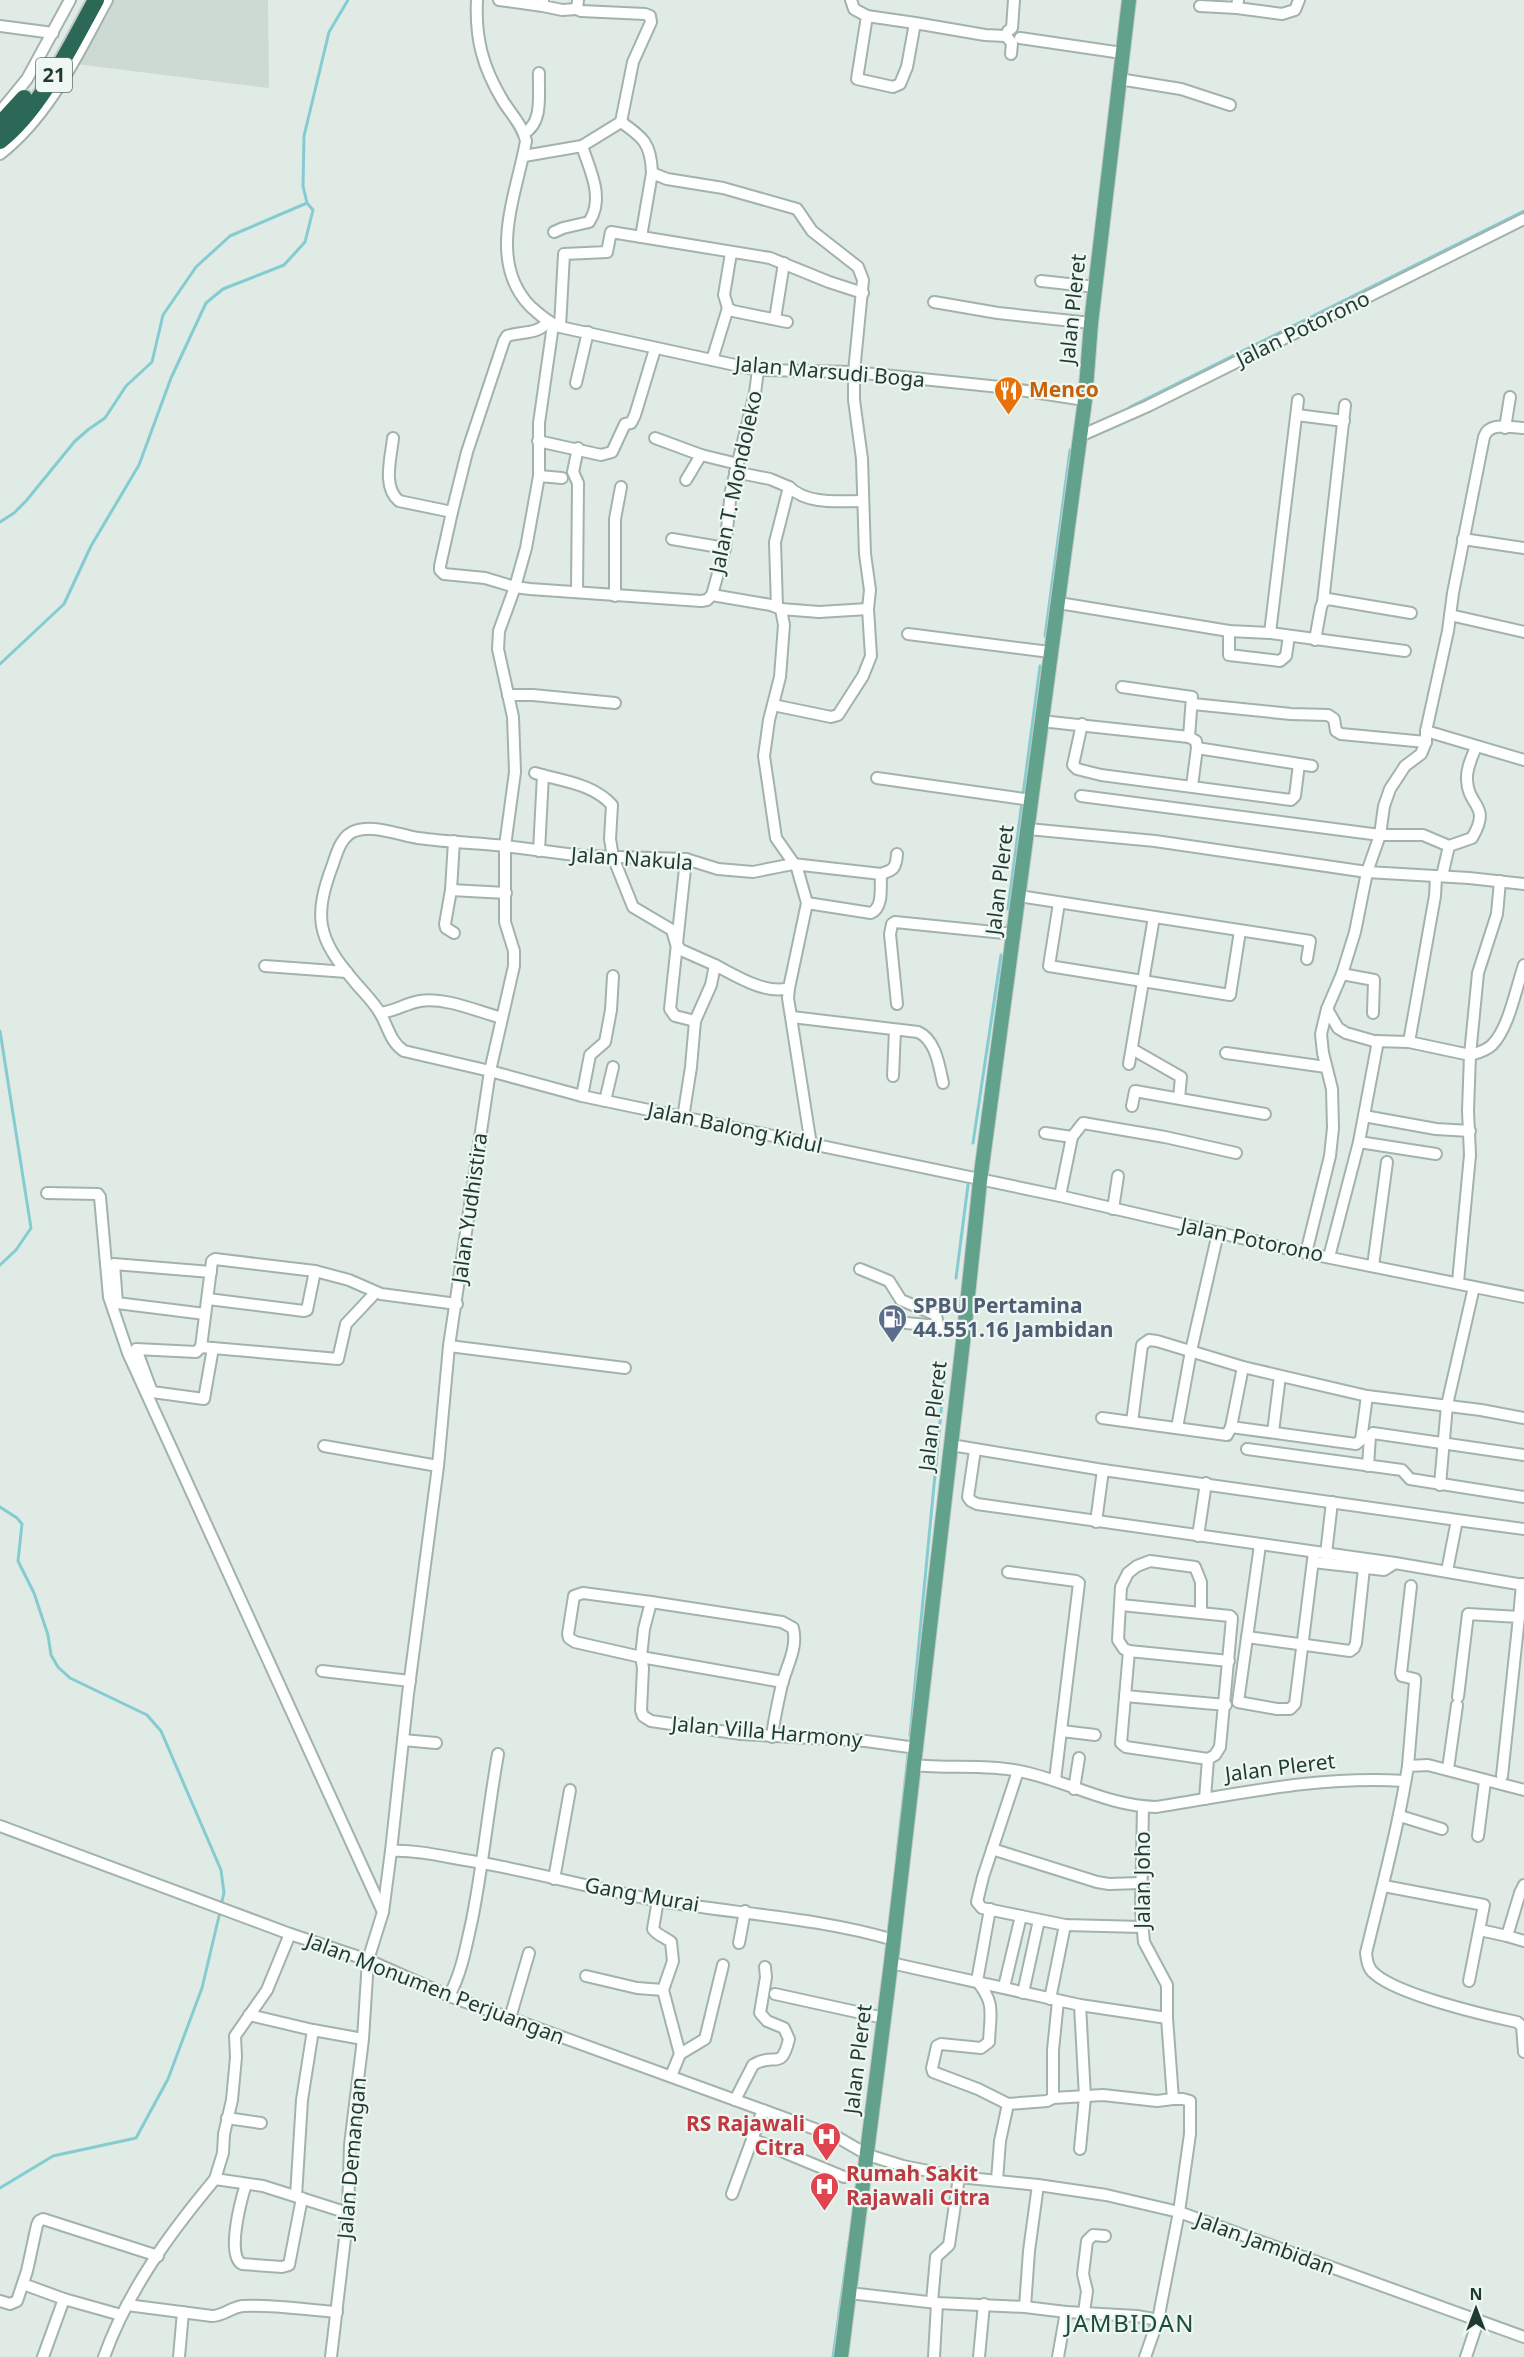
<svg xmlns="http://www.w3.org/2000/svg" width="1524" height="2357" font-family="'Noto Sans',sans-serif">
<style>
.built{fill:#cddad3}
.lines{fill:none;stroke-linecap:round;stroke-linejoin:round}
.stream{stroke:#84ccd2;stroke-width:3}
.minor-casing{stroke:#a2b3ab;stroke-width:14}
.major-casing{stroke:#c0c8c5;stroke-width:16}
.highway-casing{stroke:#c0c8c5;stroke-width:20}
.minor{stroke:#fff;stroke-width:10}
.major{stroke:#62a18c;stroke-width:14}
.highway{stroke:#2b6856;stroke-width:16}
.labels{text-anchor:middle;stroke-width:4.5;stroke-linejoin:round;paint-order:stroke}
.shield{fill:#eff7f2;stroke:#5d736b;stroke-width:1.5}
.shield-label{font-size:20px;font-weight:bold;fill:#1f3b31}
.street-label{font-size:21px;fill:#1f3b31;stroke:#eff7f2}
.food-label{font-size:21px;font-weight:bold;fill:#c56008;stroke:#eff7f2;text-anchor:start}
.service-label{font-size:21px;font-weight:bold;fill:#4e5e75;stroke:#eff7f2;text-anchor:start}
.health-label{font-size:21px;font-weight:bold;fill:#be3a42;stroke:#eff7f2;text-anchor:end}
.quarter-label{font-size:24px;letter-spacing:1.5px;fill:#1b4d3d;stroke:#eff7f2}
</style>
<rect width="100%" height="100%" fill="#dfebe4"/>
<path class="built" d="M109,0H268L269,88L76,64Z"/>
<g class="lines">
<g class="stream">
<path d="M1130,407L1524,211"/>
<path d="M0,522L14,513L26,501L75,441L89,429L105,418L126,386L152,362L163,315L196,267L230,236L307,203"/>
<path d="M1045,636L1070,450"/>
<path d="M0,664L64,604L91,546L139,465L171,378L206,303L223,289L284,265L305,242L313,210L307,203L303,186L304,136L329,32L348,0"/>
<path d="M1023,795L1040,666"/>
<path d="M1008,909L1022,802"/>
<path d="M0,1031L31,1228L16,1250L0,1265"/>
<path d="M973,1143L1001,955"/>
<path d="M956,1278L968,1185"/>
<path d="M0,1507L17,1518L22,1524L18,1561L34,1593L48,1635L51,1655L58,1667L70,1678L147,1715L161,1731L221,1870L224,1893L221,1905"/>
<path d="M910,1736L945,1370"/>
<path d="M897,1854L908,1755"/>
<path d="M0,2188L53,2156L136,2138L168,2079L202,1988L220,1912"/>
<path d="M833,2357L849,2242"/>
</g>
<defs>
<g id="minor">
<path d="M477,0C475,39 483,68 503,101C511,114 523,126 526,141C517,193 486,260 530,306C539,314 548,323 560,327L758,370L854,372L1000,387L1085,400"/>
<path d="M499,0L543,6"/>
<path d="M543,0V6L562,10L577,9"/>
<path d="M578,0L577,9L581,11L645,14L650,16L651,22L633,62L621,122"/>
<path d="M851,0L854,9L867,16"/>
<path d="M1200,6L1237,8L1238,0"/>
<path d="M1237,8L1282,14L1295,10L1299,0"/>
<path d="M915,23L867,16L857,79L893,87L900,84L907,67L915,23L985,35L1006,36"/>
<path d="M0,26L53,33"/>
<path d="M1006,36L1008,31L1012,28L1014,0"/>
<path d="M1006,36L1012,43L1011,54"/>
<path d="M1020,38L1122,53"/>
<path d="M1119,79L1181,89L1230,105"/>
<path d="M0,112L27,79L70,0"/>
<path d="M621,122C644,138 651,144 652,173L667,179L723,188L797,209L812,231L858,267L863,280L854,372V400L862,459L865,554L870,590L868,609L871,656L863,676L838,715L831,717L773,705"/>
<path d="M524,133C544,123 538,92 539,73"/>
<path d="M0,154C50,115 77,55 107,0"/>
<path d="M524,156L582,146L621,122"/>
<path d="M554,232L563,228L589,222C605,198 590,171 582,146"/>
<path d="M641,237L652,173"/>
<path d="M731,253L724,295L728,308L733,311L787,322"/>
<path d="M1041,281L1096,287"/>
<path d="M934,302L998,313L1091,323"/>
<path d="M775,319L784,263"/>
<path d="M553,325L539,423V476L526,548L515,587L499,631L498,649L513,717L515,772L505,846C476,843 447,842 418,838C399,835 373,824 355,831C342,835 337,852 333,864C313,917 317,938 354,981C363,992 373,1001 380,1013C388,1026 390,1042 404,1051L490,1071L582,1096L1060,1196L1306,1253L1524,1297"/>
<path d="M560,327L564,254L607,252L611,232L770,258L829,282L863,293"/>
<path d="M712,360L728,308"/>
<path d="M576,383L588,332"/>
<path d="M1297,415L1344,421"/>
<path d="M1505,428L1510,397"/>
<path d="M1080,436L1148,406L1524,219"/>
<path d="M393,438C391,458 382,487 399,501L452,512L440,566V570L444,574L485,578L515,587L530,589L701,601L707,600L712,595L771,605L781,609L784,625L780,677L769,720L764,756L776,838L797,868L807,903L789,988"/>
<path d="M655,438L701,455"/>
<path d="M538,441L601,455L612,452L625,424L631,423L635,415L655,349"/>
<path d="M735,472L770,479L789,487L775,542L777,607"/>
<path d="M539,476L562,478"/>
<path d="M686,480L701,455L738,464"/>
<path d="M789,487C808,505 839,501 863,501"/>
<path d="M452,512L467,452L504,341L507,336C522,331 539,335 548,321"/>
<path d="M672,539L725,548"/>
<path d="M1463,539L1524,548"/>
<path d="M577,592L578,483L573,472L578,448"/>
<path d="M712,595L725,548L731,491L755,393L758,370"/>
<path d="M615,596V519L621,487"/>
<path d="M1323,602L1345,405"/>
<path d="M1059,603L1229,631L1270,633L1405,651"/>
<path d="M781,609L819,612L868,609"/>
<path d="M1450,615L1524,632"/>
<path d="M1229,631V655L1280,661L1286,656L1289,636"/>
<path d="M1270,633L1298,400"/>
<path d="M908,634L1050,652"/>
<path d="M1315,640L1321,607L1323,602L1328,599L1411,613"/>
<path d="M508,695H533L615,703"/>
<path d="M1193,704L1291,714L1328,715L1334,719L1336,731L1341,734L1426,742"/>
<path d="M1041,721L1189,737L1192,697L1122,687"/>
<path d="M1082,724L1073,765L1077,769L1101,775L1291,800L1295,796L1299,764"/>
<path d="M1426,731L1524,760"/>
<path d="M1189,737L1196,741L1197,748L1312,766"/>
<path d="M535,773C561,781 592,783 612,805L610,839L613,857L633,907L672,930L676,944L681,950L715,965"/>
<path d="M877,778L1031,800"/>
<path d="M1192,786L1197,748"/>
<path d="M1081,796L1380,835H1423L1449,846"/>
<path d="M1028,829L1155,841L1367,872L1469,878L1524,884"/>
<path d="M454,841L451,890L445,924L446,928L454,933"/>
<path d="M539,851L543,775"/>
<path d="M686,859L670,1009L675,1016L695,1021"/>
<path d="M1442,876L1449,846L1472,838C1492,804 1468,808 1467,780C1466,769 1472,757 1476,747"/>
<path d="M1500,881L1497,914L1478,973L1470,1055C1477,1053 1486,1051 1492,1045C1509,1028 1516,988 1524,965"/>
<path d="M451,890L506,893"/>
<path d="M1019,896L1310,941L1307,959"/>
<path d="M807,903L871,913C884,907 880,886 881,874"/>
<path d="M1059,903L1049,966L1230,995L1240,931"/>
<path d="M265,966L347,972"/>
<path d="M1342,974L1374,980L1373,1013"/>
<path d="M897,1004L890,934L892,924L895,922L1014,934"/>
<path d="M1327,1009L1338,1028L1346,1033L1374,1041L1409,1042L1470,1055L1468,1111L1470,1155L1458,1282"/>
<path d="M380,1013C396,1011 404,1004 420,1001C446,997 476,1011 502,1018"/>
<path d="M792,1017L918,1032C936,1040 939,1066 943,1083"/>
<path d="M1409,1042L1435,896L1436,876"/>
<path d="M1132,1049L1181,1077L1179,1098"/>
<path d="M1226,1053L1326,1067"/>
<path d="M1129,1064L1154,917"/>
<path d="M893,1076L895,1030"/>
<path d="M582,1096L590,1055L605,1042L611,1010L613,976"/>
<path d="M605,1101L613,1067"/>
<path d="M1132,1106L1135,1091L1265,1114"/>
<path d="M1364,1116L1436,1129L1470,1131"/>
<path d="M683,1118L691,1067L695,1021L711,985L715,965C736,976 766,995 789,988L788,998L811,1145"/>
<path d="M1045,1133L1072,1137"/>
<path d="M1359,1142L1436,1154"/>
<path d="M47,1193L98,1194L100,1197L109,1297L128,1353L383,1912"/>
<path d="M1060,1196L1072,1137L1083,1123L1165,1137L1236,1153"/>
<path d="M1113,1209L1118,1176"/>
<path d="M1306,1253L1330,1156L1333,1128L1332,1089L1323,1053L1321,1034L1327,1009L1342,974L1355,932L1367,872L1380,835L1384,806L1390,789L1405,766L1421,754L1426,742V731L1448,631L1453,593L1484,437C1489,421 1511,428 1524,428"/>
<path d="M1329,1257L1359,1142L1378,1041"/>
<path d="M1373,1266L1387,1162"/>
<path d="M860,1269L889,1281L901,1300L936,1315L938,1326"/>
<path d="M376,1292L346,1324L338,1359L201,1347L212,1261L215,1259L315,1271L349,1280L381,1294L457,1304"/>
<path d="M208,1299L304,1311L307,1310L315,1271"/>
<path d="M205,1314L117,1303L114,1264L211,1272"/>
<path d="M906,1323L938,1326L964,1333"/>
<path d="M449,1346L625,1368"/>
<path d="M201,1347L196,1352L136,1349L152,1392L204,1399L213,1348"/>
<path d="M1367,1396L1481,1410L1524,1418"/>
<path d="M1102,1418L1227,1435L1231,1427L1243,1367"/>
<path d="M1132,1422L1142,1345L1149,1340L1157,1341L1243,1367L1367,1396L1361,1440L1356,1444L1231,1427"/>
<path d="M1177,1428L1191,1351L1218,1233"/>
<path d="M1273,1432L1280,1376"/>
<path d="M951,1445L1103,1470L1457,1520L1447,1571"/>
<path d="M324,1446L438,1466"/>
<path d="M1247,1449L1402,1470L1410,1479L1524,1497"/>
<path d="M975,1450L968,1497L971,1501L977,1504L1395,1563"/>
<path d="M1368,1466L1370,1436L1373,1433L1524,1455"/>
<path d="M1440,1485L1447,1405L1474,1287"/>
<path d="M1457,1520L1524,1529"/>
<path d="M1096,1522L1103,1470"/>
<path d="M1198,1536L1206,1483"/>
<path d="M1260,1545L1238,1702L1277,1709H1290L1295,1704L1314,1552"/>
<path d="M1326,1554L1332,1502"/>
<path d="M1313,1562L1384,1570L1395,1563L1524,1585"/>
<path d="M1008,1572L1076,1581L1079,1583L1055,1780"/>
<path d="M651,1602L782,1622L793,1628C798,1648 787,1665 782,1684C778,1702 774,1719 772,1737"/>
<path d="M1121,1605L1230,1616L1232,1618L1220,1747L1215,1755L1208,1759L1205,1799"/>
<path d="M1201,1612V1582L1195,1567L1150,1561L1137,1566L1128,1573L1121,1587L1118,1640L1124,1649L1129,1651L1229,1661"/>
<path d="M1519,1617L1522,1584"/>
<path d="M1247,1637L1350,1651L1354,1648L1356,1643L1364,1568"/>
<path d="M1129,1651L1121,1743L1126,1747L1208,1759"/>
<path d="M322,1671L410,1681"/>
<path d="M783,1682L641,1657L644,1629L651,1602L583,1593L574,1596L568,1634L569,1638L575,1642L641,1657L643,1668L641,1710L643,1716L651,1721L741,1734L866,1741L916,1748"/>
<path d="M1125,1696L1226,1705"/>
<path d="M1458,1697L1468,1614L1519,1617L1502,1776"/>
<path d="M1062,1731L1095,1735"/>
<path d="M403,1740L436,1743"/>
<path d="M914,1765C948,1769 985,1764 1019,1771C1066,1780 1107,1806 1156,1807C1238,1794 1322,1775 1405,1781"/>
<path d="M1408,1766L1415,1682V1679L1402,1676L1401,1673L1411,1586"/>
<path d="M1448,1769L1457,1705"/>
<path d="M1018,1771L983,1877L977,1902L982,1908L1021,1916"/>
<path d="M1074,1789L1079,1758"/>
<path d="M1524,1790L1428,1765L1408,1766C1398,1829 1381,1891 1366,1953C1367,1961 1368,1969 1375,1974C1399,1995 1484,2015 1517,2022L1522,2026L1524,2052"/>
<path d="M1143,1807L1141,1910L1144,1942L1167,1985V2018"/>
<path d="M1400,1816L1442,1829"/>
<path d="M0,1826L290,1934L368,1960L449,1996L837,2137L868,2155L903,2166L959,2177L1038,2185L1106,2195L1179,2212L1524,2337"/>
<path d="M1478,1836L1485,1781"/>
<path d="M992,1849L1097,1882L1109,1884L1141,1883"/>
<path d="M391,1851C414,1850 437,1855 459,1859C525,1869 590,1888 655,1900C735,1914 816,1917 894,1940"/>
<path d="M554,1879L570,1790"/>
<path d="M1524,1885L1520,1893L1507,1936L1524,1941"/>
<path d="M1384,1886L1484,1905L1469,1981"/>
<path d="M658,1900L653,1929C658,1936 665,1937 671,1942L673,1961L663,1990L680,2054L671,2076"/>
<path d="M990,1909L977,1981C996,2004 990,2014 989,2042L981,2048L941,2044L937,2046L932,2068L933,2072L978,2089L1008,2104L1047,2101L1053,2098L1103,2095L1157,2101L1173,2099"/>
<path d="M1480,1930L1507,1936"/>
<path d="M739,1943L745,1911"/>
<path d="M586,1976L637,1988L663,1990"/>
<path d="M1004,1987L1021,1916L1065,1925L1142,1927"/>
<path d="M1023,1993L1039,1920"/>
<path d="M775,1994L884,2018"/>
<path d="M449,1996C462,1972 466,1946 472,1920C483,1865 488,1810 498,1754"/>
<path d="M1050,1999L1065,1925"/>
<path d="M249,2015L313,2030L302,2100L296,2196"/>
<path d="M510,2018L529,1953"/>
<path d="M313,2030L363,2039"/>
<path d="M680,2054L705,2039L723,1965"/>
<path d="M1053,2098V2050L1058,2001"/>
<path d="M735,2100L753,2065C774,2051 781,2073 789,2039L784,2028L767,2021L760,2013L766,1977L765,1967"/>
<path d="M227,2118L261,2123"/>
<path d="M752,2139L844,2177"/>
<path d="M1080,2149L1085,2097L1080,2005"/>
<path d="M215,2179L223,2153L224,2134L232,2100L236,2057L235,2036L267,1990L290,1934"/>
<path d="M997,2180L1000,2141L1008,2104"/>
<path d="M246,2184C241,2200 226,2255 242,2264L282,2267L289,2265L302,2198"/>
<path d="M732,2194L763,2110"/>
<path d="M23,2284L64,2299"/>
<path d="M849,2293L937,2303L1025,2307L1066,2312L1137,2316L1158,2320L1179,2212L1190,2134V2101L1183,2099H1173L1167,2018L1080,2005L891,1963"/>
<path d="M0,2301L10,2304L17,2301L27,2271L37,2225L39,2221L43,2219L158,2256"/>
<path d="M932,2302L936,2257L949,2245L959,2177"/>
<path d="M127,2305L212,2316C224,2316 231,2307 243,2306C274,2304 306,2310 337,2312"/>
<path d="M1025,2307L1029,2251L1038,2185"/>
<path d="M1084,2312L1087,2291L1083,2274L1087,2241L1093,2235L1105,2236"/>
<path d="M43,2357L64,2299L121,2315"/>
<path d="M104,2357C128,2290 170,2233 215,2179L263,2186L348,2213"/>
<path d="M179,2357L183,2312"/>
<path d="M331,2357L348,2213L350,2145L363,2039L368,1960L383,1912L391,1851L408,1694L438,1466L449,1346L490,1071L514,966V951L505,922V846L583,856L686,859L718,869L753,872L793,864L881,874C894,870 896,868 897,854"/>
<path d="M934,2357L937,2303"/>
<path d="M979,2357L984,2304"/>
<path d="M1058,2357L1066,2312"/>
<path d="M1145,2357L1158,2320"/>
<path d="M1466,2357L1478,2321"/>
</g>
<path id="major" d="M841,2357L891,1963L964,1333L980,1181L1085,400L1091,323L1129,0"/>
<g id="highway">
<path d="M0,124L24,98"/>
<path d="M0,141C41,109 71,45 96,0"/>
</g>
</defs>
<use href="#minor" class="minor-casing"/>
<use href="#major" class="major-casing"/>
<use href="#highway" class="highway-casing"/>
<use href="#minor" class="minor"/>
<use href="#major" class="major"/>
<use href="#highway" class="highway"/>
</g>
<defs>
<symbol id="restaurant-pin" viewBox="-11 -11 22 30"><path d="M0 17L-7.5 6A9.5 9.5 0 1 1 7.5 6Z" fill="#e8710a" stroke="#eff7f2"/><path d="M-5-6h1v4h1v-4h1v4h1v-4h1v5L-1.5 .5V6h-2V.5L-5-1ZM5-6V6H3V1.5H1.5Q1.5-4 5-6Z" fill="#fff"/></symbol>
<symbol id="fuel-pin" viewBox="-11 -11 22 30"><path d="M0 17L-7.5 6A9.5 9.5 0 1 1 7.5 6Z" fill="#5c6f8a" stroke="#eff7f2"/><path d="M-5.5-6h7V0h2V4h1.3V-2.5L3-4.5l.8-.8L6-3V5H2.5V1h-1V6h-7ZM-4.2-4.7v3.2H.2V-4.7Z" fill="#fff"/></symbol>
<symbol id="hospital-pin" viewBox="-11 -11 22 30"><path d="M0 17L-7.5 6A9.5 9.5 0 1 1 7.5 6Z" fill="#e0444e" stroke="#eff7f2"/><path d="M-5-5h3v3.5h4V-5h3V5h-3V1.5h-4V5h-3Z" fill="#fff"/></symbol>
</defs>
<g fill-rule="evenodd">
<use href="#restaurant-pin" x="992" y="374" width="33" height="45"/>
<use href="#fuel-pin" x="876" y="1302" width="33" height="45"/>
<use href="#hospital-pin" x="810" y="2120" width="33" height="45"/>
<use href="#hospital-pin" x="808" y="2170" width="33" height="45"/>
</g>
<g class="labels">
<rect class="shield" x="36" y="58" width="36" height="34" rx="4.5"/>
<g class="shield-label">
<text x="54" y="82">21</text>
</g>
<g class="street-label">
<text transform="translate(1073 309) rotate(-84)" y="7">Jalan Pleret</text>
<text transform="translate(1303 329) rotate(-26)" y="7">Jalan Potorono</text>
<text transform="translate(830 372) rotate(5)" y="7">Jalan Marsudi Boga</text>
<text transform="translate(736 482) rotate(-78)" y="7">Jalan T. Mondoleko</text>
<text transform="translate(632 859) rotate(4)" y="7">Jalan Nakula</text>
<text transform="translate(1000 880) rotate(-83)" y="7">Jalan Pleret</text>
<text transform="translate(735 1128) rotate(12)" y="7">Jalan Balong Kidul</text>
<text transform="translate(470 1208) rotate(-82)" y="7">Jalan Yudhistira</text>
<text transform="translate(1252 1240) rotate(12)" y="7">Jalan Potorono</text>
<text transform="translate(933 1416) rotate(-83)" y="7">Jalan Pleret</text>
<text transform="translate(767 1732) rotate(5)" y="7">Jalan Villa Harmony</text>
<text transform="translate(1280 1768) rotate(-7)" y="7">Jalan Pleret</text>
<text transform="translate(1143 1880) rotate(-90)" y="7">Jalan Joho</text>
<text transform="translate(642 1895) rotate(10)" y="7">Gang Murai</text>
<text transform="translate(435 1989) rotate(21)" y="7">Jalan Monumen Perjuangan</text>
<text transform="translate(858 2059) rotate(-83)" y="7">Jalan Pleret</text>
<text transform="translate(352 2158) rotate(-85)" y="7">Jalan Demangan</text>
<text transform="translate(1265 2244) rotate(20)" y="7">Jalan Jambidan</text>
</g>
<g class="food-label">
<text x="1029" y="397">Menco</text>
</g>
<g class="service-label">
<text x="913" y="1313">SPBU Pertamina<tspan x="913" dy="24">44.551.16 Jambidan</tspan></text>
</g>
<g class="health-label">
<text x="805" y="2131">RS Rajawali<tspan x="805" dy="24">Citra</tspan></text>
<text x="846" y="2181" text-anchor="start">Rumah Sakit<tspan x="846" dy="24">Rajawali Citra</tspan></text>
</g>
<g class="quarter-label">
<text x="1130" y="2332">JAMBIDAN</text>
</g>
</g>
<g transform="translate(1476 2309)" stroke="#eff7f2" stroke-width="4.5" paint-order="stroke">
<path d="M0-4.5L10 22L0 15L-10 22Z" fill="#1f3b31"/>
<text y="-9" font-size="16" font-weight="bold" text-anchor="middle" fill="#1f3b31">N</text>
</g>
</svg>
